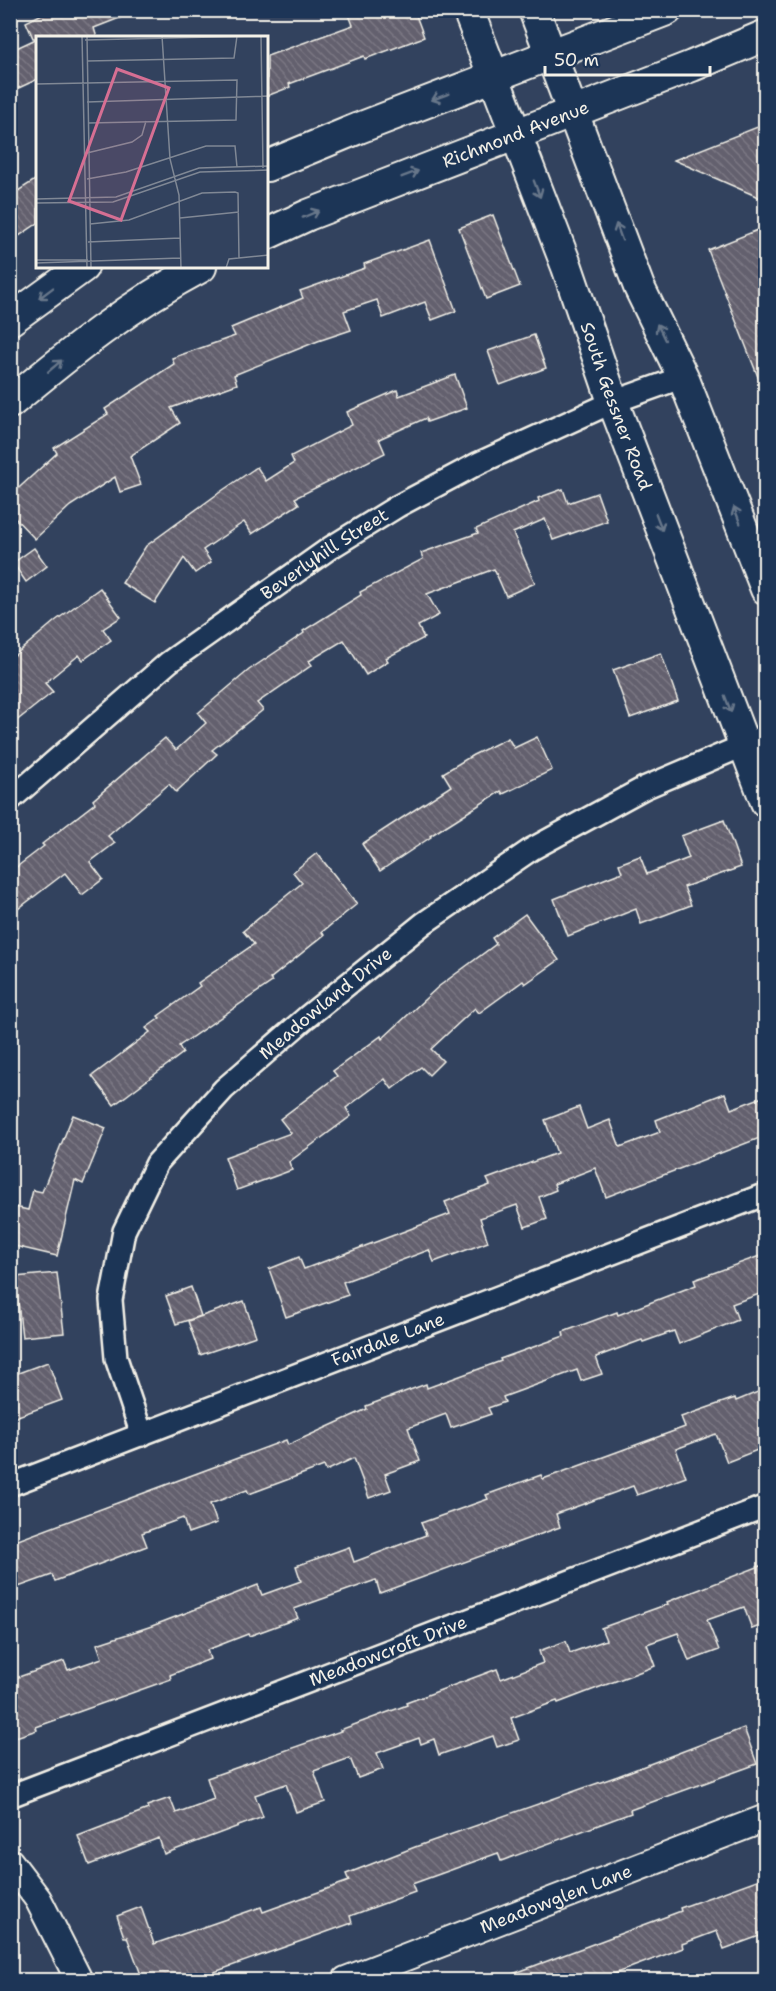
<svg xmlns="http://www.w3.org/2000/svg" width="776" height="1991" font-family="'Shantell Sans',sans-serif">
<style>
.building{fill:url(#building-back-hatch);stroke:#f4f1e8;stroke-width:1.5}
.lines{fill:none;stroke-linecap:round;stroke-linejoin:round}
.minor-casing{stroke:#f4f1e8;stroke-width:26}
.tertiary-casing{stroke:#f4f1e8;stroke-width:30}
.secondary-casing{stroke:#f4f1e8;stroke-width:34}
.minor{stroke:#1d3557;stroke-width:21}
.tertiary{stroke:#1d3557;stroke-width:26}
.secondary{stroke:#1d3557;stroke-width:30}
.oneway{stroke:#68778a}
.labels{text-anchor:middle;stroke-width:6;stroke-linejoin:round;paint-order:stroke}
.street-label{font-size:18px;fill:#f4f1e8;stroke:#1d3557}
.inset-road{fill:none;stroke:#808895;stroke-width:1.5}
.view{fill:#d66f93;fill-opacity:0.15;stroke:#d66f93;stroke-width:3}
.inset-edge{fill:none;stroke:#f4f1e8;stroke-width:3}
</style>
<defs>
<pattern id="building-back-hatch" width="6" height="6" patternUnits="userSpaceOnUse" patternTransform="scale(1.5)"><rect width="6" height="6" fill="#63606e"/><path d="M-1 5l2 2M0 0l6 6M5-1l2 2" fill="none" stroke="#7a7783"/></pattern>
</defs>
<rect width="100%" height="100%" fill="#32425e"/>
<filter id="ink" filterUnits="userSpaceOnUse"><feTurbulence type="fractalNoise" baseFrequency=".0167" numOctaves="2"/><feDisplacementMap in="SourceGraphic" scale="12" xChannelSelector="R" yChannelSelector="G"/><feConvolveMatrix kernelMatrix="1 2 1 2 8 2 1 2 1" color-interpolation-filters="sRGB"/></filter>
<g filter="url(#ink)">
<g class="building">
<path d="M50,10H135V12L94,28L97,38H33L26,22Z"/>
<path d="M347,10H414L424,37L365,59L364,56L289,84L290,87L267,96V56L353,25Z"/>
<path d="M38,38V79L10,92V51Z"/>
<path d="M765,124V200L674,160Z"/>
<path d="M38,178V223L10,242V196Z"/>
<path d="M493,215L520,286L486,299L459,228Z"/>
<path d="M765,227V392H764L708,250Z"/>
<path d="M430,240L456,311L432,320L425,302L383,318L377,300L344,311L351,330L318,341L234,375L237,384L171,408L180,423L130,456L141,485L120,492L115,477L70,506L35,539L10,513V496L57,453L54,448L108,414L105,409L174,364L172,358L235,336L231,328L303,298L300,291L365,268L364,264Z"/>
<path d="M534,335L546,368L500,385L488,351Z"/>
<path d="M455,375L467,408L427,422L426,418L379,439L385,453L295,498L299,504L252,534L244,522L203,550L211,562L195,573L184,558L155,603L122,583L146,546L223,490L257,467L266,481L294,463L291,456L352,425L347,412L397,390L399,396Z"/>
<path d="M563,489L568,503L597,493L607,521L553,540L545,519L513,533L535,583L506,596L494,569L427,594L439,615L418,626L424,638L386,658L388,661L366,675L344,640L309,661L312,665L257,703L263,710L212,750L217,754L176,792L169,784L108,836L115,843L90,862L103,879L82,895L65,873L10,915V872L44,846L42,844L95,803L93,800L165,738L176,750L206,723L198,713L249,670L304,633L303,631L361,595L360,592L423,559L421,553L478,533L476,529L539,501L538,498Z"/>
<path d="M34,548L47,566L26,582L13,563Z"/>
<path d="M100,588L121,617L103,629L111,640L83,660L79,655L45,683L53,692L10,726V659L55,621Z"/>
<path d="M661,653L678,701L630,718L613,670Z"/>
<path d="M537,737L552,770L503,794L501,791L430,836L431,837L380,871L362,844L451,786L443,773L473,755L508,738L514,748Z"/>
<path d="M724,820L741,867L684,887L691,905L641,924L636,909L568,936L554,899L622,872L619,864L640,856L647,874L689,858L681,836Z"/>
<path d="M317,853L357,904L322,932L324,935L270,979L272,982L179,1046L183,1053L114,1105L92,1076L150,1032L146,1028L160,1018L158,1016L200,986L198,983L254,944L243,931L302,883L293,872Z"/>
<path d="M525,914L559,960L525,984L523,981L479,1013L475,1008L431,1049L443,1061L429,1075L421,1067L392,1089L385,1079L346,1108L351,1116L289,1162L292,1170L237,1190L225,1157L291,1133L280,1119L337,1076L333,1071L381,1036L382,1039L438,987L496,944L492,938Z"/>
<path d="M725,1093L731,1109L765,1096V1136L606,1197L595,1168L554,1184L556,1190L539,1197L547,1219L525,1227L517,1205L480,1218L488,1242L434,1262L429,1250L343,1282L348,1295L286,1317L269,1269L299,1257L304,1269L450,1214L445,1202L490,1185L487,1179L557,1153L545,1120L579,1107L587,1129L610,1120L620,1147L660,1132L656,1120Z"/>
<path d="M73,1115L106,1128L83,1184L75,1180L57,1256L10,1245V1224L15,1207L28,1210L33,1190L42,1192Z"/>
<path d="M765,1254V1292L732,1304L738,1320L679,1344L674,1331L643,1342L642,1340L596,1357L602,1374L581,1381L577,1370L503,1397L505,1402L488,1408L491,1414L451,1428L446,1414L408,1428L420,1461L385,1474L391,1490L369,1498L354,1458L326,1471L324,1466L249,1494L247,1490L210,1504L217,1523L188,1533L183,1518L142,1533L147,1546L55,1581L52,1575L10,1590V1543L286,1440L288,1445L367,1409L366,1406L426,1384L427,1388L501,1361L500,1359L564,1336L563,1332L617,1312L618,1315L696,1285L694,1280Z"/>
<path d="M57,1273L64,1333L22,1337L15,1277Z"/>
<path d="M191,1287L201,1316L176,1324L166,1296Z"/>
<path d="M244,1301L256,1336L200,1355L188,1321Z"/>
<path d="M48,1362L62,1400L10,1419V1376Z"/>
<path d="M765,1389V1447L727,1462L716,1434L676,1449L686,1477L637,1495L633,1486L556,1514L560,1527L380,1593L376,1580L294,1609L298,1618L249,1636L248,1634L207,1650L210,1659L170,1675L171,1679L36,1727L37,1730L10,1739V1680L64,1661L68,1670L102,1658L97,1644L152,1626L258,1585L262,1595L301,1581L296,1566L349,1547L354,1562L426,1535L421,1523L488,1499L486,1495L541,1475L543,1479L685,1427L681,1417L735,1398L736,1401Z"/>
<path d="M765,1564V1624L752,1629L744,1607L707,1620L719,1650L689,1661L678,1633L647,1644L655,1666L558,1703L557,1701L511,1718L519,1740L497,1747L493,1736L439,1755L434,1739L421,1744L419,1738L377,1753L383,1769L358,1778L350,1758L314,1771L325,1802L296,1812L286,1784L255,1795L263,1817L164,1854L159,1838L89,1865L78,1836L148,1809L147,1806L170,1798L176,1813L214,1799L207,1778L341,1731L340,1730L407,1705L406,1703L497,1669L501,1679L543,1663L539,1651L566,1641L570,1653L606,1640L601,1628L668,1604L667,1602Z"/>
<path d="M744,1728L757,1764L630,1810L631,1813L501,1861L498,1853L412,1884L415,1892L350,1916L352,1923L206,1975L208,1980H143L127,1937H124L117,1916L141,1907L154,1944L261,1907L263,1912L349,1881L346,1874L415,1847L618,1776Z"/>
<path d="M765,1877V1934L724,1949L717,1931L682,1944L683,1948L598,1980H503L502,1978L681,1911L680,1908Z"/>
</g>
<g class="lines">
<defs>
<g id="minor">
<path id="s1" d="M10,800L169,662L330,548L398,506L479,463L613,402L683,377"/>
<path id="s2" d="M142,1435L116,1358L111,1300L124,1231L157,1163L224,1089L307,1017L424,923L532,849L644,788L766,736"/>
<path id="s3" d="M10,1485L766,1194"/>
<path id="s4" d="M10,1796L766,1506"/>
</g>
<g id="tertiary">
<path d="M10,1862L38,1899L79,1980"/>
<path id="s5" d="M346,1980L766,1818"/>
</g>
<g id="secondary">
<path id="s6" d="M468,10L567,267L613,402L766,802"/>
<path d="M534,10L639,287L683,377L766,589"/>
<path d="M267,166L359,128L667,10"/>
<path id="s7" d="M267,234L308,215L692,66L766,35"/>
<path d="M10,320L83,267"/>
<path d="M10,403C70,353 131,304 201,267"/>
</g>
</defs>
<use href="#minor" class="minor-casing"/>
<use href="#tertiary" class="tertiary-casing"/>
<use href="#secondary" class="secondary-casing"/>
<use href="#minor" class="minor"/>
<use href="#tertiary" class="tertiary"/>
<use href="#secondary" class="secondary"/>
</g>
<defs><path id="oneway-shaft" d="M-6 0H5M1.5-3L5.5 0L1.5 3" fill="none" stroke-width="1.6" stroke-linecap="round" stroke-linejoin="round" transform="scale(1.5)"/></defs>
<g class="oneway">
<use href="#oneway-shaft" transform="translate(440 97) rotate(159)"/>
<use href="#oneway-shaft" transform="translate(410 174) rotate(-21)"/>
<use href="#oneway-shaft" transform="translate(537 189) rotate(69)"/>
<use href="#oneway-shaft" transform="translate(311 214) rotate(-23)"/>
<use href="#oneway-shaft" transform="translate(619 232) rotate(-110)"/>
<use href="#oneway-shaft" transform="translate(46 293) rotate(143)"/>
<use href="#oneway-shaft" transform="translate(661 332) rotate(-116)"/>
<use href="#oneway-shaft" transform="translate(55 366) rotate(-40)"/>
<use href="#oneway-shaft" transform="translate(737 515) rotate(-111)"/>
<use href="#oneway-shaft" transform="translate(659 522) rotate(69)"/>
<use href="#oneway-shaft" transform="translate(728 704) rotate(69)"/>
</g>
</g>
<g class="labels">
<g class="street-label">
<text dy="6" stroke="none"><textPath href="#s7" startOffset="268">Richmond Avenue</textPath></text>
<text dy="6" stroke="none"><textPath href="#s6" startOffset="423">South Gessner Road</textPath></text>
<text dy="6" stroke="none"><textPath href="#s1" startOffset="400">Beverlyhill Street</textPath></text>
<text dy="6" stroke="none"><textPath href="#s2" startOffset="518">Meadowland Drive</textPath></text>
<text dy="6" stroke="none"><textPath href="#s3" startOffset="405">Fairdale Lane</textPath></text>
<text dy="6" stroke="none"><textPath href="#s4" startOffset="405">Meadowcroft Drive</textPath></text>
<text dy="6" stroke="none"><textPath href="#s5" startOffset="225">Meadowglen Lane</textPath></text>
</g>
</g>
<g transform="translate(36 36)">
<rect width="232" height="232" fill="#32425e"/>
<path class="inset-road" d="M46,0L51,232M51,0L55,232M126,0L134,123L143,159L145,232M225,0L227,132M49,4L220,0M51,25L198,22L201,0M0,48L201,44L200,84L52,87M51,66L233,60M51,117L96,106L106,99L110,85M51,143L90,136L170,110H199L201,131M0,163L80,161L163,132L233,130M0,167L77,166L164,136L233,134M144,182L203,176M54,188L93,184L166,157L199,156L202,157L203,222M52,206L144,202M0,224H52M0,227L144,222M190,232L193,223L233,219"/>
<path class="view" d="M81,33L133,52L85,184L33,165Z"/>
<rect width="232" height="232" class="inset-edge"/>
</g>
<rect width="776" height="1991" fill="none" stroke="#1d3557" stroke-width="36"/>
<rect x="18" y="18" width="740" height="1955" fill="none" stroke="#f4f1e8" stroke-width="2" filter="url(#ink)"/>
<path d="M545 66v9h165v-9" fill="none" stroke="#f4f1e8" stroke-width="3"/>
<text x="554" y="66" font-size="18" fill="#f4f1e8" stroke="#1d3557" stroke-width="4.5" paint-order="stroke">50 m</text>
</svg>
